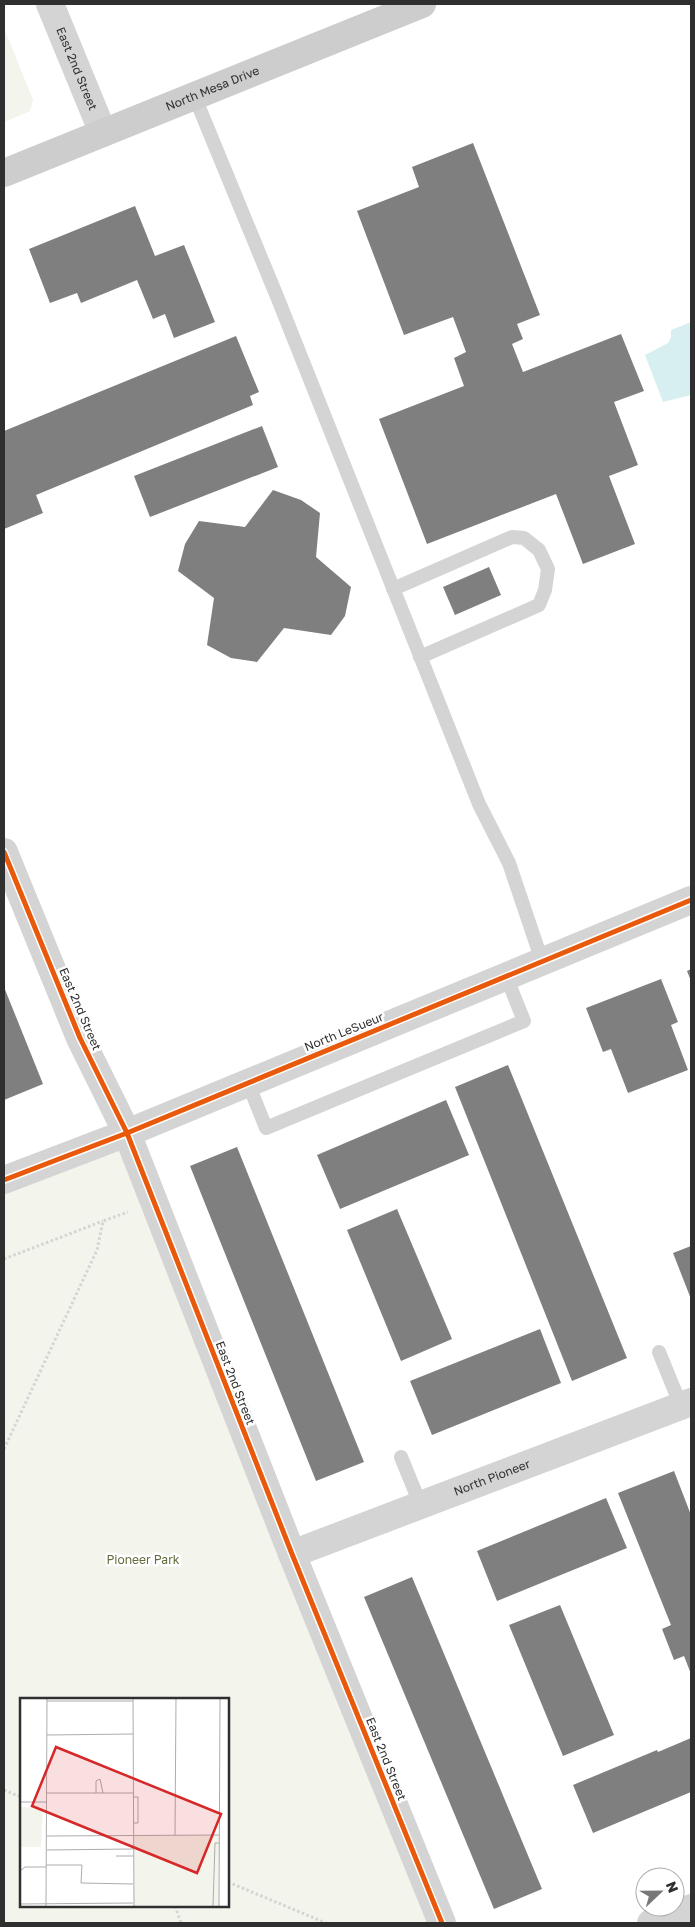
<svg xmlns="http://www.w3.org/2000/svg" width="695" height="1927" font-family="'Golos Text',sans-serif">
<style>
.green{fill:#f3f5ec;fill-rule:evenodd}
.water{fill:#d8eff2}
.building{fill:#7f7f7f}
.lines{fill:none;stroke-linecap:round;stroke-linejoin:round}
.path{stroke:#d4d4d4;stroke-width:3;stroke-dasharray:2.5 2.5;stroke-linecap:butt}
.lane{stroke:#d4d4d4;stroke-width:14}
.street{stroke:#d4d4d4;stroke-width:28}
.secondary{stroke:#cdcdcd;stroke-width:28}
.cycleway-casing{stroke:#fff;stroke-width:8}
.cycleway{stroke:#e8590c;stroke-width:5}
.labels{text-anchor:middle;stroke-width:5;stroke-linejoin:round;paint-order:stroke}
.street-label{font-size:12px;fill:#2f2f2f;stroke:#fff}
.park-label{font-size:12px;fill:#5f6c3b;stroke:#fff}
.inset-road{fill:none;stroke:#acacac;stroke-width:1}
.view{fill:#d62828;fill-opacity:0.15;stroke:#d62828;stroke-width:2.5}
.inset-edge{fill:none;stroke:#2f2f2f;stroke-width:2.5}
</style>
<rect width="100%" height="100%" fill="#fff"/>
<g class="green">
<path d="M4,28L33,100L30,111L4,122Z"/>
<path d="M127,1133L442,1923H4V1180ZM21,1700H228V1906H21Z"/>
</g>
<path class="water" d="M691,322V395L663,402L645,355L668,343L671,337V330Z"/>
<g class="building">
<path d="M473,143L540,315L517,324L523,339L512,344L523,372L621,334L644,391L614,402L638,465L609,476L635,544L583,564L556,494L427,544L379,419L464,386L454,358L466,352L453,317L404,335L357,211L419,187L412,167Z"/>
<path d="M135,206L155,256L184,245L215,322L174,338L165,314L153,319L137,280L81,303L77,293L50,303L29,249Z"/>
<path d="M236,336L259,392L250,396L253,405L36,495L43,513L4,529V431Z"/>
<path d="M262,426L278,467L150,517L134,476Z"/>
<path d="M273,490L301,500L320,513L316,557L351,587L345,616L331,635L284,628L257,662L231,658L207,645L214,598L178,571L185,544L199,521L245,527Z"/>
<path d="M489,567L501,595L455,615L443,587Z"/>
<path d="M691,969V981L687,971Z"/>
<path d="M661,979L678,1022L671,1025L688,1070L628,1093L611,1049L603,1052L586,1008Z"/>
<path d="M4,987L43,1084L4,1100Z"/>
<path d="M508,1065L627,1358L572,1381L455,1087Z"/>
<path d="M446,1100L469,1155L340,1209L317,1155Z"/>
<path d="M237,1147L364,1462L316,1481L190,1166Z"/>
<path d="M397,1209L452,1339L401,1361L347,1230Z"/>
<path d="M691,1246V1299L673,1253Z"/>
<path d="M540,1329L561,1383L432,1435L410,1381Z"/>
<path d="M674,1471L691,1515V1674L684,1656L674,1660L662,1629L671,1625L618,1493Z"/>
<path d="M606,1498L627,1548L497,1601L477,1551Z"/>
<path d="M412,1577L542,1889L494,1909L364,1597Z"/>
<path d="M560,1605L614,1735L563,1756L509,1625Z"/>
<path d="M691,1738V1792L593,1833L573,1785L657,1750L658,1752Z"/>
</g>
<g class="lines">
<g class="path">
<path d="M4,1259L103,1221"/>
<path d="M4,1449L97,1250L103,1221L128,1212"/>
<path d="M4,1790L21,1797"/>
<path d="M228,1882L326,1923"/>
<path d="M175,1906L181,1923"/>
</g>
<g class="lane">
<path d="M194,95L278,299L479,804L509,863L542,961"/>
<path d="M393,589L512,537L524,538L539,550L548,569L545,590L539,605L420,657"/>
<path d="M248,1083L266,1128L524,1021L506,976"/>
<path d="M659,1352L681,1406"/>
<path d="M401,1457L421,1506"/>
</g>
<g class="street">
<path id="s1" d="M50,4L103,133"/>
<path d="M4,852L80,1038L127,1133L292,1554L442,1923"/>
<path d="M4,1180L127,1133L691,900"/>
<path id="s2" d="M292,1554L691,1402"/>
<path d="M651,1923L691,1908"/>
</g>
<path class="secondary" id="s3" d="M4,173L422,4"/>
<defs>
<g id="cycleway">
<path d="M4,852L80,1038L127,1133L292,1554L442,1923"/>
<path d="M4,1180L127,1133L691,900"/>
</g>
</defs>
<use href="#cycleway" class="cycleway-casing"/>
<use href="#cycleway" class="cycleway"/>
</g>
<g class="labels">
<g class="street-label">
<text dy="4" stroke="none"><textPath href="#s1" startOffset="70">East 2nd Street</textPath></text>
<text dy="4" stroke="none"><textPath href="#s3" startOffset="225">North Mesa Drive</textPath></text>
<text transform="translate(80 1009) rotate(67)" y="4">East 2nd Street</text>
<text transform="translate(344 1032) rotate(-22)" y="4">North LeSueur</text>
<text transform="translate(235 1383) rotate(69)" y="4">East 2nd Street</text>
<text dy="4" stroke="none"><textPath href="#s2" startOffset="214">North Pioneer</textPath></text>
<text transform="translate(386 1759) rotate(68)" y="4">East 2nd Street</text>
</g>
<g class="park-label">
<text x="143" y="1564">Pioneer Park</text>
</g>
</g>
<g transform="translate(20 1698)">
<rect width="209" height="209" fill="#fff"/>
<path d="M0,109L23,110L21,149H0ZM113,137H199V208H114Z" fill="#f3f5ec"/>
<path class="inset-road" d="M113,0L114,208M27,3H113M27,37L113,36M27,95H113M76,95V83L80,81L83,95M0,104H27M113,125H118V99H113M155,137L156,0M27,138L199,137M27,152L113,151M96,158H113M26,167H62L61,185L113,186M0,173L5,169H26M0,206L113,205M26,208L27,0M193,208L195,145H199M199,208L200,0"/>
<path class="view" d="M36,49L201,116L177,175L12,108Z"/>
<rect width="209" height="209" class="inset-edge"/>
</g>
<rect width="695" height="1927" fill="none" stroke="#2f2f2f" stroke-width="10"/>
<g transform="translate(660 1892) rotate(68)"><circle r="24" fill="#ffffff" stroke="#acacac"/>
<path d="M0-4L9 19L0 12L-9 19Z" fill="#787878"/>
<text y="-8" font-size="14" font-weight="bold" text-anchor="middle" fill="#2f2f2f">N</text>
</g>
</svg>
